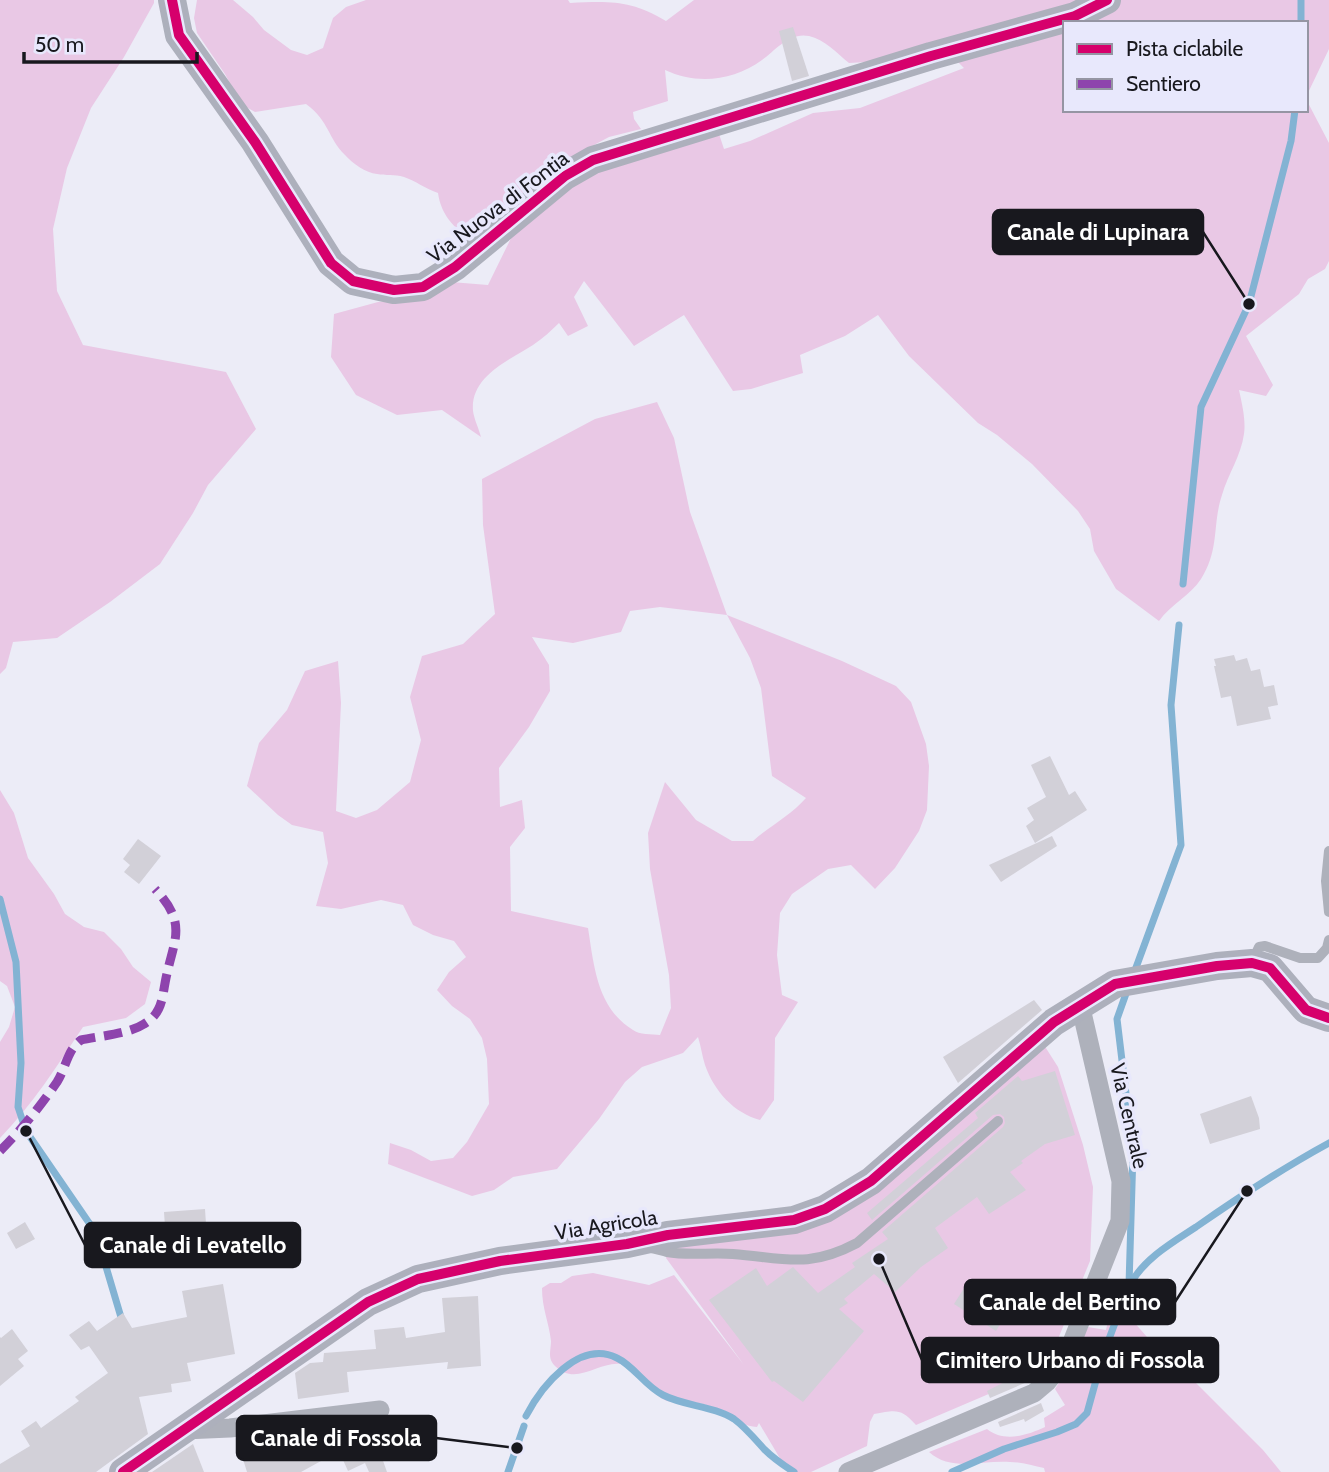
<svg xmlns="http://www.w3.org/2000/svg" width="1329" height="1472" font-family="Cabin,sans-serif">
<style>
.green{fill:#e9c8e5;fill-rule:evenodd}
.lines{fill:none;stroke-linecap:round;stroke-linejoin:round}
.stream{stroke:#83b3d3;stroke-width:7}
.building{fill:#d2d0d8}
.lane{stroke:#aeb1bb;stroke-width:10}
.street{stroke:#aeb1bb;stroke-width:19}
.secondary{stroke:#adb0bc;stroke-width:28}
.quiet{stroke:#8e44ad;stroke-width:9;stroke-dasharray:18 9;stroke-linecap:butt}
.cycleway-casing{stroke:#e8e8fc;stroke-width:15}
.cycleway{stroke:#d6006c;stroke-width:10}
.labels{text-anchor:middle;stroke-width:7;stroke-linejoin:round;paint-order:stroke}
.street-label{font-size:21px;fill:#18181e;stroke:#e8e8fc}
.leader{fill:none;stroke:#18181e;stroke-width:2.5}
.callout-dot{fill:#18181e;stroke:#e8e8fc;stroke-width:2.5}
.callout{fill:#18181e;stroke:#18181e;stroke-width:2.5}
.callout-label{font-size:23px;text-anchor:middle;font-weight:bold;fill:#fff}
</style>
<rect width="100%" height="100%" fill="#ececf7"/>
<g class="green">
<path d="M0,0H154V3L124,57L91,108L67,168L53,229L57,291L83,345L226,372L256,429L208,485L193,513L160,564L110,602L57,638L13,642L6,668L0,674Z"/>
<path d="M197,0H233L253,17L264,30L291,50L307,55L323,48L333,18L346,7L366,0H568L570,3C610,1 631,0 666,21L694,0H1329V49L1306,97V23H1065V110H1306V99L1329,143V261L1325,269L1308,279L1299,294L1246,336L1273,385L1266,396L1239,390C1242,404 1246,420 1244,434C1241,456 1228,474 1222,495C1212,525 1220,549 1201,579C1190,596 1171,604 1159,621L1116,589L1094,551L1090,529L1078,511L1032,464L997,435L978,423L909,356L878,315L845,336L800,355L803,373L751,389L733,391L684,315L634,346L584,281L574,297L588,326L568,336L559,323C551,331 543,338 533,345C510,360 470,376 473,411C474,419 479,429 481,437L442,410L397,415L356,395L331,357L334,314L378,302L420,298L451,282L488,285L515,230L598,164L718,131L724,149L750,141L813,113L860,108L964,68L953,57L849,63C838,54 824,39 809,36C789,32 776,50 762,60C733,81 697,85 665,70L668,101L633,112L634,119L641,129L609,137L566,160L468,239C452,225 441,214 438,193C426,189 414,180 404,177C394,174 386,176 377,174C366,173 352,163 345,155C327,137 330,122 306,104L255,112L241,104L225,74L197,33L194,18Z"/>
<path d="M657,402L674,438L690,512L727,615L842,661L896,686L911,702L926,744L929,766L927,810L919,831L895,868L875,889L851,865L828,869L792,894L780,913L777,955L782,995L798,1002L775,1038L774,1100L760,1120C734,1113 714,1091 705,1065C702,1056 701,1046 698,1037L683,1053L642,1067L625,1082L599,1119L557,1169L513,1177L494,1190L472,1196L388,1164L390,1143L411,1150L431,1161L453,1158L467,1142L489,1104L487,1059L482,1038L470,1019L452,1006L437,990L449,972L466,957L454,941L433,935L413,925L403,905L381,900L341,909L316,906L328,863L323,832L292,825L278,815L247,786L259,743L287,710L305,671L338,661L341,703L336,811L356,818L377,810L410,782L421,740L410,697L422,656L463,644L495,614L483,525L482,479L595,419ZM660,607L727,615L750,658L761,688L772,776L806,798C791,815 770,826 753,841H732L696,820L665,782L648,833L650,869L669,975L671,1008L660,1035C652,1034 639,1035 633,1030C597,1008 594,966 588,928L511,911L510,847L525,828L522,800L500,807L499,768L529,727L550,691L549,665L532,637L573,643L621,632L630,611Z"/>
<path d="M0,790L14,813L28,858L54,894L65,914L84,927L104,932L121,949L133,967L151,982L145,1004L126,1018L83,1027C57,1066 33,1104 0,1138V1042L9,1027L15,1007L7,986L0,981Z"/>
<path d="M1044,1045L1058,1067L1083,1145L1093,1187L1090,1261L1058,1339L1042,1362L1026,1378L916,1425C901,1408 896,1410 874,1414L870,1422L867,1446L811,1472H788L759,1423L757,1427C735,1425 723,1410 703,1404C690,1400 673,1406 661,1398C647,1388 643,1367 621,1364C598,1361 576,1387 555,1366C547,1358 551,1350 551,1341C549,1322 542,1309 542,1288L550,1283H561L572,1276L593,1273L649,1285L674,1275L744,1365L666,1258L671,1243L808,1227Z"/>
<path d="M1119,1305L1168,1361L1188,1375L1263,1450L1281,1472H1045L1044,1468C1033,1466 1021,1462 1010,1462C981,1460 951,1472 929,1452L987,1429C1004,1443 1028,1435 1045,1427L1044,1418L1065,1405L1055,1389L1073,1361L1088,1327L1106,1330L1109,1316L1115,1318Z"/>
</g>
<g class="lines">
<g class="stream">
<path d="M1301,0V23"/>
<path d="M1183,584L1201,407L1249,304L1291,141L1295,110"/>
<path d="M0,899L16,962L21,1063L18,1107L26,1131L96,1233L123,1324"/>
<path d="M1134,973L1181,845L1171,705L1179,625"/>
<path d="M1128,988L1117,1019L1133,1152L1129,1285"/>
<path d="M1131,1283C1145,1258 1173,1242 1196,1227C1239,1197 1283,1168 1329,1143"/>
<path d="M526,1416C541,1387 579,1339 617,1358C634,1366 645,1386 663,1395C684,1406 714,1406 734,1419C745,1427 755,1439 764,1449C773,1458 783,1465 794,1472"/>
<path d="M508,1472L524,1426"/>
<path d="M952,1472L1004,1449L1057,1432L1076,1424L1087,1413L1103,1355L1121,1307"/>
</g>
</g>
<g class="building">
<path d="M793,27L809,76L792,81L779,31Z"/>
<path d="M1234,655L1236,661L1247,658L1251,671L1260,669L1264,687L1274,685L1278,705L1268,707L1271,719L1237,726L1231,696L1221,698L1214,666H1216L1214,659Z"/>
<path d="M1050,756L1069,795L1075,791L1087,810L1035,843L1026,826L1034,820L1027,808L1046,797L1031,765Z"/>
<path d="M1052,836L1057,846L1001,882L989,865Z"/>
<path d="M138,839L161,856L139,884L124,872L130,865L123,859Z"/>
<path d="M1034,1000L1042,1010L958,1083L943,1057Z"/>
<path d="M1055,1071L1075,1135L1045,1144L1021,1161L1023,1163L1010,1172L1026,1190L989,1214L977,1197L935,1228L948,1248L921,1267L895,1292L874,1274L844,1299L848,1303L839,1309L864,1331L803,1402L774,1381L772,1382L709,1300L756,1268L767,1286L793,1267L818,1293L855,1267L852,1263L888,1239L882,1232L1003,1127L1005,1123L1004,1117L1000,1114L993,1115L872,1220L867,1213L978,1118L975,1113L1018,1076L1022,1081Z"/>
<path d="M1251,1096L1259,1118L1260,1129L1210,1144L1200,1114Z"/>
<path d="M205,1209L206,1224H212L214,1244L155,1249L153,1228L165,1227L164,1212Z"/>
<path d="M25,1222L35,1239L16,1249L7,1233Z"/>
<path d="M1163,1282L1176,1298L1156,1314L1143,1298Z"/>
<path d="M223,1284L235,1354L187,1363L191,1381L171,1384L172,1392L139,1397L148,1434L96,1472H0V1464L30,1446L21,1431L36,1421L41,1428L79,1401L75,1397L108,1373L89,1346L81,1350L69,1335L89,1321L97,1331L123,1313L132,1328L187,1317L182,1291Z"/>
<path d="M966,1285L1008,1311L996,1331L954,1304Z"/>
<path d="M478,1296L481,1366L447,1369L448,1362L347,1372L349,1392L298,1399L295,1373L310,1363L323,1362L324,1353L376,1349L374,1330L404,1327L406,1338L445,1332L442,1298Z"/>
<path d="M12,1329L28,1351L18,1359L24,1366L0,1386V1337L1,1338Z"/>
<path d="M1028,1370L1032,1379L1027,1382L990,1398L987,1391Z"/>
<path d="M1041,1403L1044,1411L1025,1422L1024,1419L1000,1427L998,1422Z"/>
<path d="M272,1435L278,1461L315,1446L321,1461L301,1472H247L237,1440Z"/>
<path d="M375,1438L387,1472H369L365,1463L348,1471L339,1451Z"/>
<path d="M193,1444L204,1472H152Z"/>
</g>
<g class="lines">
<g class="lane">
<path d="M1329,851L1326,881L1329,912"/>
<path d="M1253,960L1259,947L1265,946L1300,958H1318L1327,948L1329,940"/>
<path d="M651,1248C657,1249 662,1251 667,1252C689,1256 712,1252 733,1254C785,1258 808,1269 857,1243L998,1121"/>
</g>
<g class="street">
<path d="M184,1430L230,1428L380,1410"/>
<path d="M848,1472L1034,1393L1047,1382L1065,1360L1120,1221L1121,1181L1080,1004"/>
</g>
<g class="secondary">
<path d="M172,0L179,35L255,142L331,263L353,281L394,290L423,287L455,267L565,176L593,160L931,56L1075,16L1107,0"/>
<path d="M123,1472L368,1302L418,1279L500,1261L627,1244L668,1235L794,1220L825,1209L871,1181L1054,1022L1115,984L1217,966L1252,963L1270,968L1306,1010L1329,1018"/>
</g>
<path class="quiet" d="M0,1151C21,1130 40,1107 57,1082C66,1068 67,1050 81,1040C99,1036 129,1034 144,1024C163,1013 162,997 166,978C174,939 188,924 155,889"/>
<defs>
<g id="cycleway">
<path d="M172,0L179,35L255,142L331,263L353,281L394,290L423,287L455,267L565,176L593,160L931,56L1075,16L1107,0"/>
<path d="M123,1472L368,1302L418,1279L500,1261L627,1244L668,1235L794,1220L825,1209L871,1181L1054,1022L1115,984L1217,966L1252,963L1270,968L1306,1010L1329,1018"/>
</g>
</defs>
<use href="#cycleway" class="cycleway-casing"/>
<use href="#cycleway" class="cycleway"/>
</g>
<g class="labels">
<g class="street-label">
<text transform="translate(498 207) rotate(-37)" y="7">Via Nuova di Fontia</text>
<text transform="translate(1129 1116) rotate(77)" y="7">Via Centrale</text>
<text transform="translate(606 1225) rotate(-9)" y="7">Via Agricola</text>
</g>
</g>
<path class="leader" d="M1249 304L1203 232M26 1131L85 1245M1247 1191L1175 1302M879 1259L922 1360M517 1448L436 1438"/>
<g class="callout-dot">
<circle cx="1249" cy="304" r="7"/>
<circle cx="26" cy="1131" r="7"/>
<circle cx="1247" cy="1191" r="7"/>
<circle cx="879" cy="1259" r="7"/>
<circle cx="517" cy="1448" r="7"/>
</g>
<g class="callout">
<rect x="993" y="210" width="210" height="44" rx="7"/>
<rect x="85" y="1223" width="215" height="44" rx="7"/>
<rect x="965" y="1280" width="210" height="44" rx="7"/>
<rect x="922" y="1338" width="296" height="44" rx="7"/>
<rect x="237" y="1416" width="199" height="44" rx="7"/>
</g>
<g class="callout-label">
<text x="1098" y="240">Canale di Lupinara</text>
<text x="193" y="1253">Canale di Levatello</text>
<text x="1070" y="1310">Canale del Bertino</text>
<text x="1070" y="1368">Cimitero Urbano di Fossola</text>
<text x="336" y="1446">Canale di Fossola</text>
</g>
<rect x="1063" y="21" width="245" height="91" fill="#e8e8fc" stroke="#9595a3" stroke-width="2"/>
<rect x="1077" y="44" width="35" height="10" fill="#d6006c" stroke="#9595a3" stroke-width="2"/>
<text x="1126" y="56" font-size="21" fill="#18181e">Pista ciclabile</text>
<rect x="1077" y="79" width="35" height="10" fill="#8e44ad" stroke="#9595a3" stroke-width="2"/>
<text x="1126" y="91" font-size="21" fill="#18181e">Sentiero</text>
<path d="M24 52v10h173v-10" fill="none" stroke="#18181e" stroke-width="3.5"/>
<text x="35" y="52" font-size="21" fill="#18181e" stroke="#e8e8fc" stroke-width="5" paint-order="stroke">50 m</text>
</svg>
